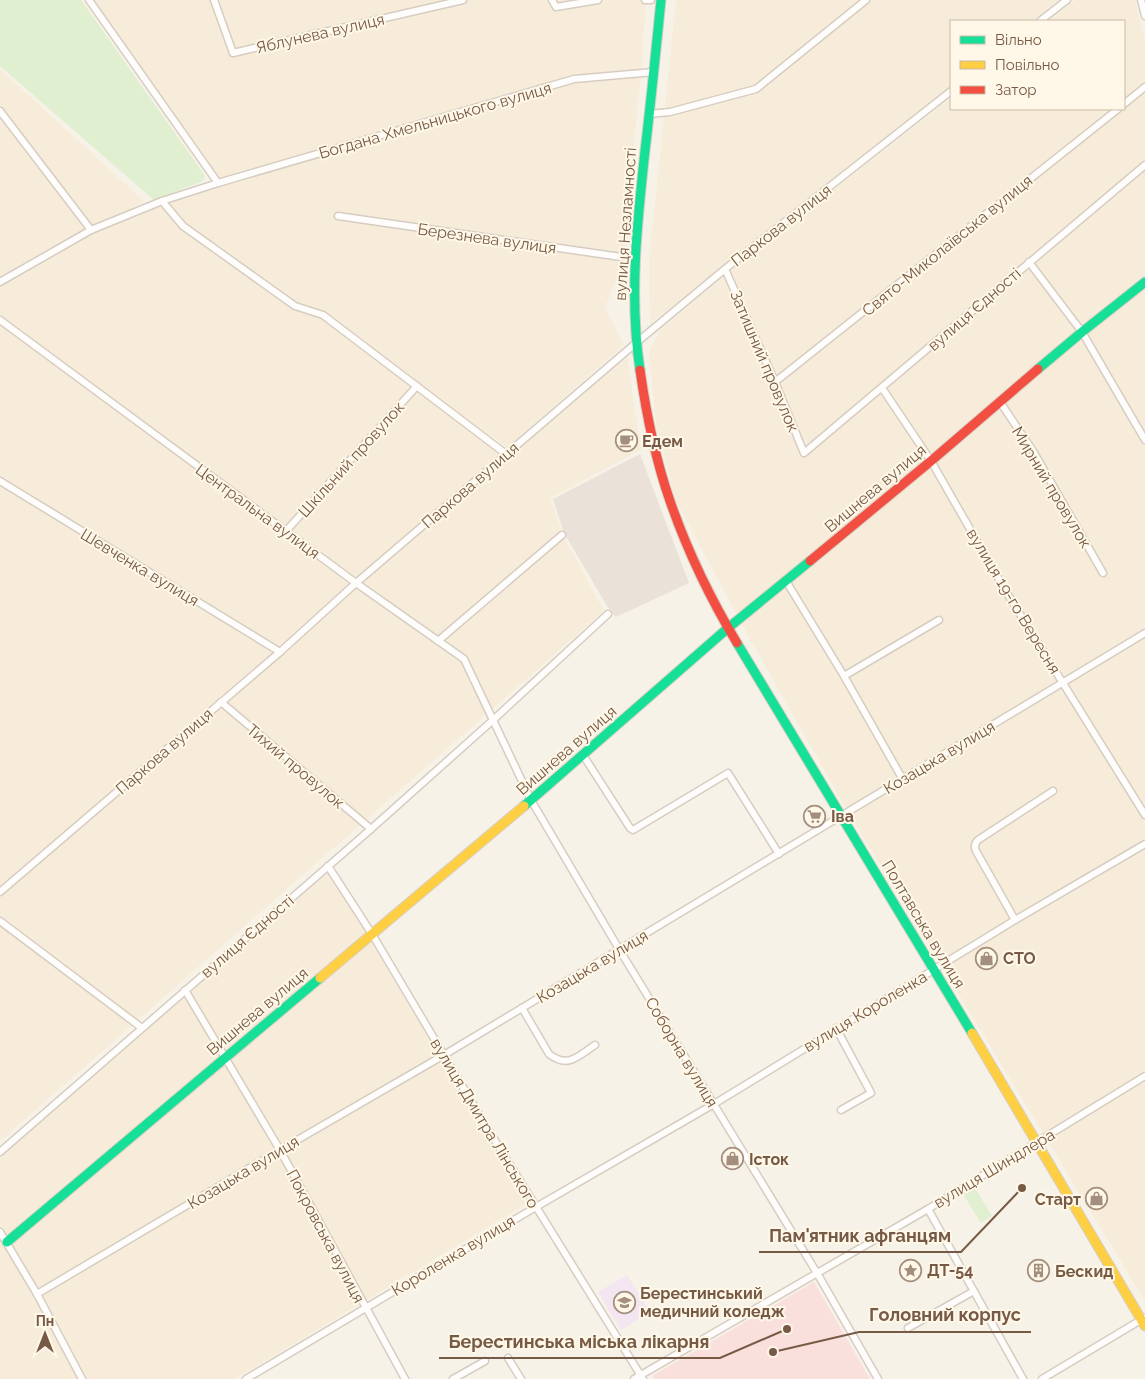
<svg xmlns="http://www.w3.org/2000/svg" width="1145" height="1379" font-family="Raleway,sans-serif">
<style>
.residential{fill:#f7ecd9}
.industrial{fill:#eae2d8}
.education{fill:#f4e6f1}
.medical{fill:#fae0dd}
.green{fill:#e0efd0}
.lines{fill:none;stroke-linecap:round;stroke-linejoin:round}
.street-casing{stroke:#d6cdc2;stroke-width:9}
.fast-casing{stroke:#d8cec3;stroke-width:11}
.slow-casing{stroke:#d8cec3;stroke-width:11}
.jam-casing{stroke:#d8cec3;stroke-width:11}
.street{stroke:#fefdfb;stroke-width:6}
.fast{stroke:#16e098;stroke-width:9}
.slow{stroke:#ffcf43;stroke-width:9}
.jam{stroke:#f24e42;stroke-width:9}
.labels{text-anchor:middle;stroke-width:4;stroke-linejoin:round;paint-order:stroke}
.street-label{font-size:16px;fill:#775a45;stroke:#fff8e8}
.poi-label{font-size:16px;font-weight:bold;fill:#775a45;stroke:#fff8e8;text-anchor:start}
.leader{fill:none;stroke:#775a45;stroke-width:2}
.callout-dot{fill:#775a45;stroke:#fff8e8;stroke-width:2}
.callout-label{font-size:18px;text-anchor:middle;font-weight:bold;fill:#775a45;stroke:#fff8e8;stroke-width:4;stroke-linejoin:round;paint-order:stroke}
</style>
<rect width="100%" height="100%" fill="#f7f2e7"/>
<g class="residential">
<path d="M89,0H646L641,73L630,181L625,258L605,307L624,345L507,447L428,394L506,454L0,888V282L91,230L217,183Z"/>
<path d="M676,0H1059L1032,21H951V85L793,210L686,297L650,323L649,260Z"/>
<path d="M1075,0H1135L1145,41V1301L845,807L744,628L676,501L656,423L649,352L660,330L745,259L951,98V109H1124V21H1049Z"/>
<path d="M0,69L144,201L124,212L77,234L0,277Z"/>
<path d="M627,357L641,450L550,498L564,537L604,611L0,1141V895L332,608Z"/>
<path d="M328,873L365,931L526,1204L235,1379H0V1154Z"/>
</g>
<path class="industrial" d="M640,454L689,583L616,617L610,611L564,533L553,499Z"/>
<path class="education" d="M627,1275L650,1312L621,1330L598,1292Z"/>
<path class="medical" d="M814,1282L870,1379H654L652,1376Z"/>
<g class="green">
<path d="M0,0H81L205,176L203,181L154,200L0,66Z"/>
<path d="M974,1187L992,1216L981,1223L963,1194Z"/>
</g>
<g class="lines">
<defs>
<g id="street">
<path d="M89,0L218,183"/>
<path d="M214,0L233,53L463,0"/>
<path d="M552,0L556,7L598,0"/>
<path d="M645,0H651"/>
<path d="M1141,0L1145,16"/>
<path d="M1040,21L1067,0"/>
<path d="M1124,104L1145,87"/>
<path d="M0,111L91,230"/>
<path d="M649,114L670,112L756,89L866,0"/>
<path d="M162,201L183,226L295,306L323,315L506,454"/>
<path d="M338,216L635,259"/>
<path d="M1029,262L1082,332L1145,440"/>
<path d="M725,269L775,382L804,453L1145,165"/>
<path d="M0,282L91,230L162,201L218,183L574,79L654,72"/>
<path d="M0,320L356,583L464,659L531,800L619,949L817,1273L878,1379"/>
<path d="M775,382L1118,109"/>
<path d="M882,388L931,461L1005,590L1145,815"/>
<path d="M1000,402L1033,451L1103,573"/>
<path d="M0,481L280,652"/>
<path d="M286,531L417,386"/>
<path d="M786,581L844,676L902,778"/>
<path d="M438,641L562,535"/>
<path d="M844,676L939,620"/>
<path d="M221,702L371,829"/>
<path d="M583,755L630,828L633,830L728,773L779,854"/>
<path d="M328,866L372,934L489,1131L643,1379"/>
<path d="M0,892L280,652L356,583L636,343L725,269L951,91"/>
<path d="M1015,920L976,851C974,847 975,843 978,840L1053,791"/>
<path d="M0,921L142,1028"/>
<path d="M185,990L280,1150L405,1379"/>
<path d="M522,1008L549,1054C568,1069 578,1056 595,1045"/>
<path d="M836,1028L871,1093L841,1110"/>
<path d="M0,1152L371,829L492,721L608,614"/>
<path d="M928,1209L1023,1379"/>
<path d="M0,1232L37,1294L82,1379"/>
<path d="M37,1294L280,1150L444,1055L1145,633"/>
<path d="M908,1328L974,1291"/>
<path d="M508,1358L521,1379"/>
<path d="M246,1379L536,1207L714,1104L1015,920L1145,844"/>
<path d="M453,1379L485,1361"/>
<path d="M634,1379L928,1209L1145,1076"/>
<path d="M1042,1379L1144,1318"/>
</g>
<g id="fast">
<path d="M1038,369L1082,332L1145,282"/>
<path d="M640,370C629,297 637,224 645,151C651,101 656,50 661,0"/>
<path d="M737,643L972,1033"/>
<path d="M524,806L728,628L810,561"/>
<path d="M7,1242L320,978"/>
</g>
<g id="slow">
<path d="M320,978L524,806"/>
<path d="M972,1033L1145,1326"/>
</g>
<g id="jam">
<path d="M640,370C646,412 656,461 670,501C687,550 710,598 737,643"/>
<path d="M810,561L931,461L1038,369"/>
</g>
</defs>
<use href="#street" class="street-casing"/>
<use href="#fast" class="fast-casing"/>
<use href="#slow" class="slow-casing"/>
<use href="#jam" class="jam-casing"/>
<use href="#street" class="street"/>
<use href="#fast" class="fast"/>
<use href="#slow" class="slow"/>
<use href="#jam" class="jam"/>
</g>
<defs>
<symbol id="cafe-ring" viewBox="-11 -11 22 22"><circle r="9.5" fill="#fff8e8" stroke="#a48f7e" stroke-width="1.5"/><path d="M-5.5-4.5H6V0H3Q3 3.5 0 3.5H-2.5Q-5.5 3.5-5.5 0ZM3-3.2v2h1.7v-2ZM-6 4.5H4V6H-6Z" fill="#a48f7e"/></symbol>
<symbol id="supermarket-ring" viewBox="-11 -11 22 22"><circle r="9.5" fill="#fff8e8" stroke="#a48f7e" stroke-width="1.5"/><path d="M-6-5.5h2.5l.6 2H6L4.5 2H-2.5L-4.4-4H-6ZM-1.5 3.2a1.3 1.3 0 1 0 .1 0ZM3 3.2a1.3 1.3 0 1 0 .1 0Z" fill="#a48f7e"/></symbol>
<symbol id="shop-ring" viewBox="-11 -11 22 22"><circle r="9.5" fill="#fff8e8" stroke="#a48f7e" stroke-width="1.5"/><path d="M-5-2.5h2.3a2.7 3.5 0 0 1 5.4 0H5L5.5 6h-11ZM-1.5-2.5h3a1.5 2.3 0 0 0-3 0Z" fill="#a48f7e"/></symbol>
<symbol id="sight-ring" viewBox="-11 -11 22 22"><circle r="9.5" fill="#fff8e8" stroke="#a48f7e" stroke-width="1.5"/><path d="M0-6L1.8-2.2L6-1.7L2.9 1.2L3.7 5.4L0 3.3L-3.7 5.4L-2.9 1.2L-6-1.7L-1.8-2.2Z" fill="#a48f7e"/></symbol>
<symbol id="building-ring" viewBox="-11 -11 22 22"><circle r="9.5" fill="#fff8e8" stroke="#a48f7e" stroke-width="1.5"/><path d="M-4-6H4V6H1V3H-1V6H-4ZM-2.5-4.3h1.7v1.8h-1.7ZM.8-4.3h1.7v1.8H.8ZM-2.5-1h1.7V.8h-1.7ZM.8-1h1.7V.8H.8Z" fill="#a48f7e"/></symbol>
<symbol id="university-ring" viewBox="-11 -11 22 22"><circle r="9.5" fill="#fff8e8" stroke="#a48f7e" stroke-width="1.5"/><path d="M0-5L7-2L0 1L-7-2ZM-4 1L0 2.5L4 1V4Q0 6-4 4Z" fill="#a48f7e"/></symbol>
</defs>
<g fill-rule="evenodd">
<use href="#cafe-ring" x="614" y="428" width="25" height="25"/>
<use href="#supermarket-ring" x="802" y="804" width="25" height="25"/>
<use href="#shop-ring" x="974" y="946" width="25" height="25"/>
<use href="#shop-ring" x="720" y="1146" width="25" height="25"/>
<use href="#shop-ring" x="1084" y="1186" width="25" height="25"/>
<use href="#sight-ring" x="898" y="1258" width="25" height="25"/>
<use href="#building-ring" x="1026" y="1258" width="25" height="25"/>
<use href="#university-ring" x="612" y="1290" width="25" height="25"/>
</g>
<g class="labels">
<g class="street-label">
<text transform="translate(320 33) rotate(-13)" y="6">Яблунева вулиця</text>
<text transform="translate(435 120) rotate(-16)" y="6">Богдана Хмельницького вулиця</text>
<text transform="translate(625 224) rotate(-86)" y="6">вулиця Незламності</text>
<text transform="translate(781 225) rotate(-38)" y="6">Паркова вулиця</text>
<text transform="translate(487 238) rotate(8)" y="6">Березнева вулиця</text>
<text transform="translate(947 245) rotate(-39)" y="6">Свято-Миколаївська вулиця</text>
<text transform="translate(974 309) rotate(-41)" y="6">вулиця Єдності</text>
<text transform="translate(765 361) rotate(67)" y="6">Затишний провулок</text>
<text transform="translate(351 459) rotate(-48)" y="6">Шкільний провулок</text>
<text transform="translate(470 485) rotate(-41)" y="6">Паркова вулиця</text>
<text transform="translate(1052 487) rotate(59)" y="6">Мирний провулок</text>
<text transform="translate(875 488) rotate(-40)" y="6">Вишнева вулиця</text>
<text transform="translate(258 511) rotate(36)" y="6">Центральна вулиця</text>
<text transform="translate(140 567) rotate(31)" y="6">Шевченка вулиця</text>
<text transform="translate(1014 601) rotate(59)" y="6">вулиця 19-го Вересня</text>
<text transform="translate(566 750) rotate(-41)" y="6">Вишнева вулиця</text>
<text transform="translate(164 751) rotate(-41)" y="6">Паркова вулиця</text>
<text transform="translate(939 757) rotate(-31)" y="6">Козацька вулиця</text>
<text transform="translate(296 766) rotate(40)" y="6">Тихий провулок</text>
<text transform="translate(924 924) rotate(59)" y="6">Полтавська вулиця</text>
<text transform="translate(247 936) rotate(-41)" y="6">вулиця Єдності</text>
<text transform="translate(592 966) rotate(-31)" y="6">Козацька вулиця</text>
<text transform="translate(257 1011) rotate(-40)" y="6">Вишнева вулиця</text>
<text transform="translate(865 1011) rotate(-31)" y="6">вулиця Короленка</text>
<text transform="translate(682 1052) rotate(59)" y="6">Соборна вулиця</text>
<text transform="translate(485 1123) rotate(59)" y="6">вулиця Дмитра Лінського</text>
<text transform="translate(994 1168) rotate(-31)" y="6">вулиця Шиндлера</text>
<text transform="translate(243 1172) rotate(-31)" y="6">Козацька вулиця</text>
<text transform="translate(326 1236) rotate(62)" y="6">Покровська вулиця</text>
<text transform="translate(453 1255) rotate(-31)" y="6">Короленка вулиця</text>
</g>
<g class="poi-label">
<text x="642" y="447">Едем</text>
<text x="831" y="822">Іва</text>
<text x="1003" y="964">СТО</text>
<text x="749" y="1165">Істок</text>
<text x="1081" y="1205" text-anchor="end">Старт</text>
<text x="927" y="1276">ДТ-54</text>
<text x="1055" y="1277">Бескид</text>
<text x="640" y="1299">Берестинський<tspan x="640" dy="18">медичний коледж</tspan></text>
</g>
</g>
<path class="leader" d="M1022 1188L961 1252H759M773 1352L859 1332H1031M787 1329L720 1358H439"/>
<g class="callout-dot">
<circle cx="1022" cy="1188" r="5"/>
<circle cx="773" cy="1352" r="5"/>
<circle cx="787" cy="1329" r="5"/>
</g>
<g class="callout-label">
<text x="860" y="1242">Пам'ятник афганцям</text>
<text x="945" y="1321">Головний корпус</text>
<text x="579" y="1348">Берестинська міська лікарня</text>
</g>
<rect x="950" y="20" width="175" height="90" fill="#fff8e8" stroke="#c9b9a7"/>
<rect x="960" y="36" width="25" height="8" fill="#16e098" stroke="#c9b9a7"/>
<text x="995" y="45" font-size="15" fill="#775a45">Вільно</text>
<rect x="960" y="61" width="25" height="8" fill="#ffcf43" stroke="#c9b9a7"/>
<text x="995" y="70" font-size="15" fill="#775a45">Повільно</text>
<rect x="960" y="86" width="25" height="8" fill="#f24e42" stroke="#c9b9a7"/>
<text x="995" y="95" font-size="15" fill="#775a45">Затор</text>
<g transform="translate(45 1334)" stroke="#fff8e8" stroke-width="4" paint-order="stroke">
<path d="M0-4L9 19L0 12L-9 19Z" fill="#775a45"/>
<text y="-8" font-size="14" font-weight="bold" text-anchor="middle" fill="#775a45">Пн</text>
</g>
</svg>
